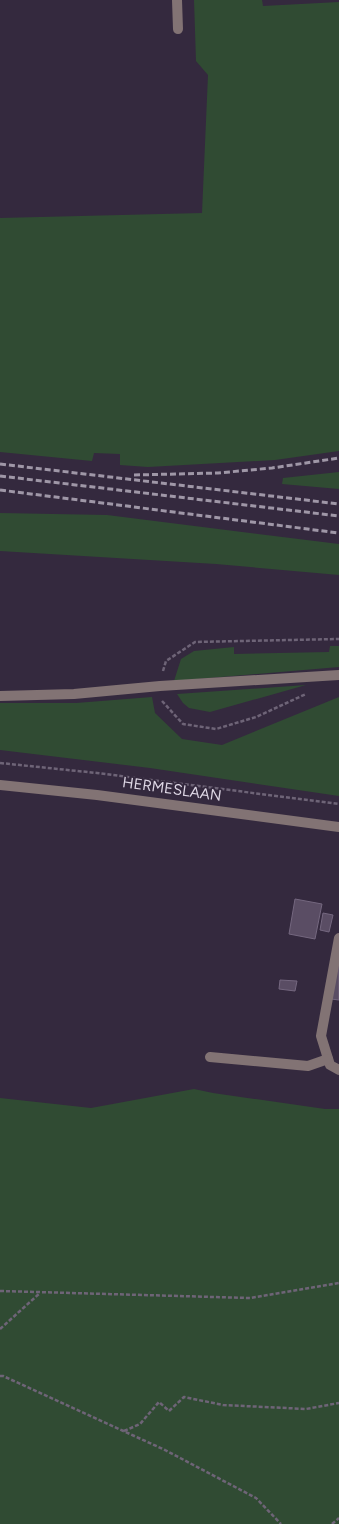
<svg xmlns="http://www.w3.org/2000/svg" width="339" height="1524" font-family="Figtree,sans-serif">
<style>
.green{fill:#304b33}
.building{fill:#5a4d64;stroke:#74677f}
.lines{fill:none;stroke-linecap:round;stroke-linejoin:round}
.path{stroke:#6e6477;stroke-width:2.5;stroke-dasharray:4 2;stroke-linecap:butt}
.minor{stroke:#827374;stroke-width:10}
.rail{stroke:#9f97a7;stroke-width:3;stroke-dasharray:6 3;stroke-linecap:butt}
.labels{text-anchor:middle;stroke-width:3.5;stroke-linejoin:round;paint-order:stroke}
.street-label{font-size:15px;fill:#ded7e5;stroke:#34293e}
</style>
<rect width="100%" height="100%" fill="#34293e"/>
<g class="green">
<path d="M194,0H262L263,6L339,2V451L275,460L148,467L120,465V454L94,453L92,461L0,452V218L202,213L208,75L196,61Z"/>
<path d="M339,472V489L282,484L283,478Z"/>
<path d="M0,513L107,515L339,544V575L216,564L0,551Z"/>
<path d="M330,646H339V667L174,681L181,659L194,651L234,647V654L329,652Z"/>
<path d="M306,685L210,712L189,708L183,703L177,694Z"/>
<path d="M152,697L155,713L182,739L222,745L339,697V796L150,768L0,750V703H76Z"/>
<path d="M194,1089L213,1093L325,1109H339V1524H0V1098L91,1108Z"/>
</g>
<g class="building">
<path d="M295,899L322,904L315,939L289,934Z"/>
<path d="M323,913L333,915L329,932L320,930Z"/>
<path d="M339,959V1000L331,999Z"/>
<path d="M280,980L297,981L295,991L279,989Z"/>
</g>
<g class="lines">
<g class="path">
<path d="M163,671L166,661L195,642L339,639"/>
<path d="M162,701L183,724L216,729L256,717L306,694"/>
<path d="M0,763L97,773L339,804"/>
<path d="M0,1291L250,1298L339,1283"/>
<path d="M0,1329L40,1293"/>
<path d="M0,1376H3L165,1450L256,1498L281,1524"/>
<path d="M124,1431L140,1424L159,1402L169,1411L184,1397L223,1405L306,1409L339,1403"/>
<path d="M332,1524L339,1518"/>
</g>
<g class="minor">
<path d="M177,0L178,29"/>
<path d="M0,696L74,694L160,686L339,675"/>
<path d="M0,785L97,795L339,827"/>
<path d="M339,938L321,1036L330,1065L339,1070"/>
<path d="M210,1057L308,1066L328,1059"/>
</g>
<g class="rail">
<path d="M0,464L339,504"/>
<path d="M134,475L218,473L272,468L339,458"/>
<path d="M0,476L339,516"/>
<path d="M0,490L339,533"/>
</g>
</g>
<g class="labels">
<g class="street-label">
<text transform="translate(172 789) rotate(8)" y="5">HERMESLAAN</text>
</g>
</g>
</svg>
